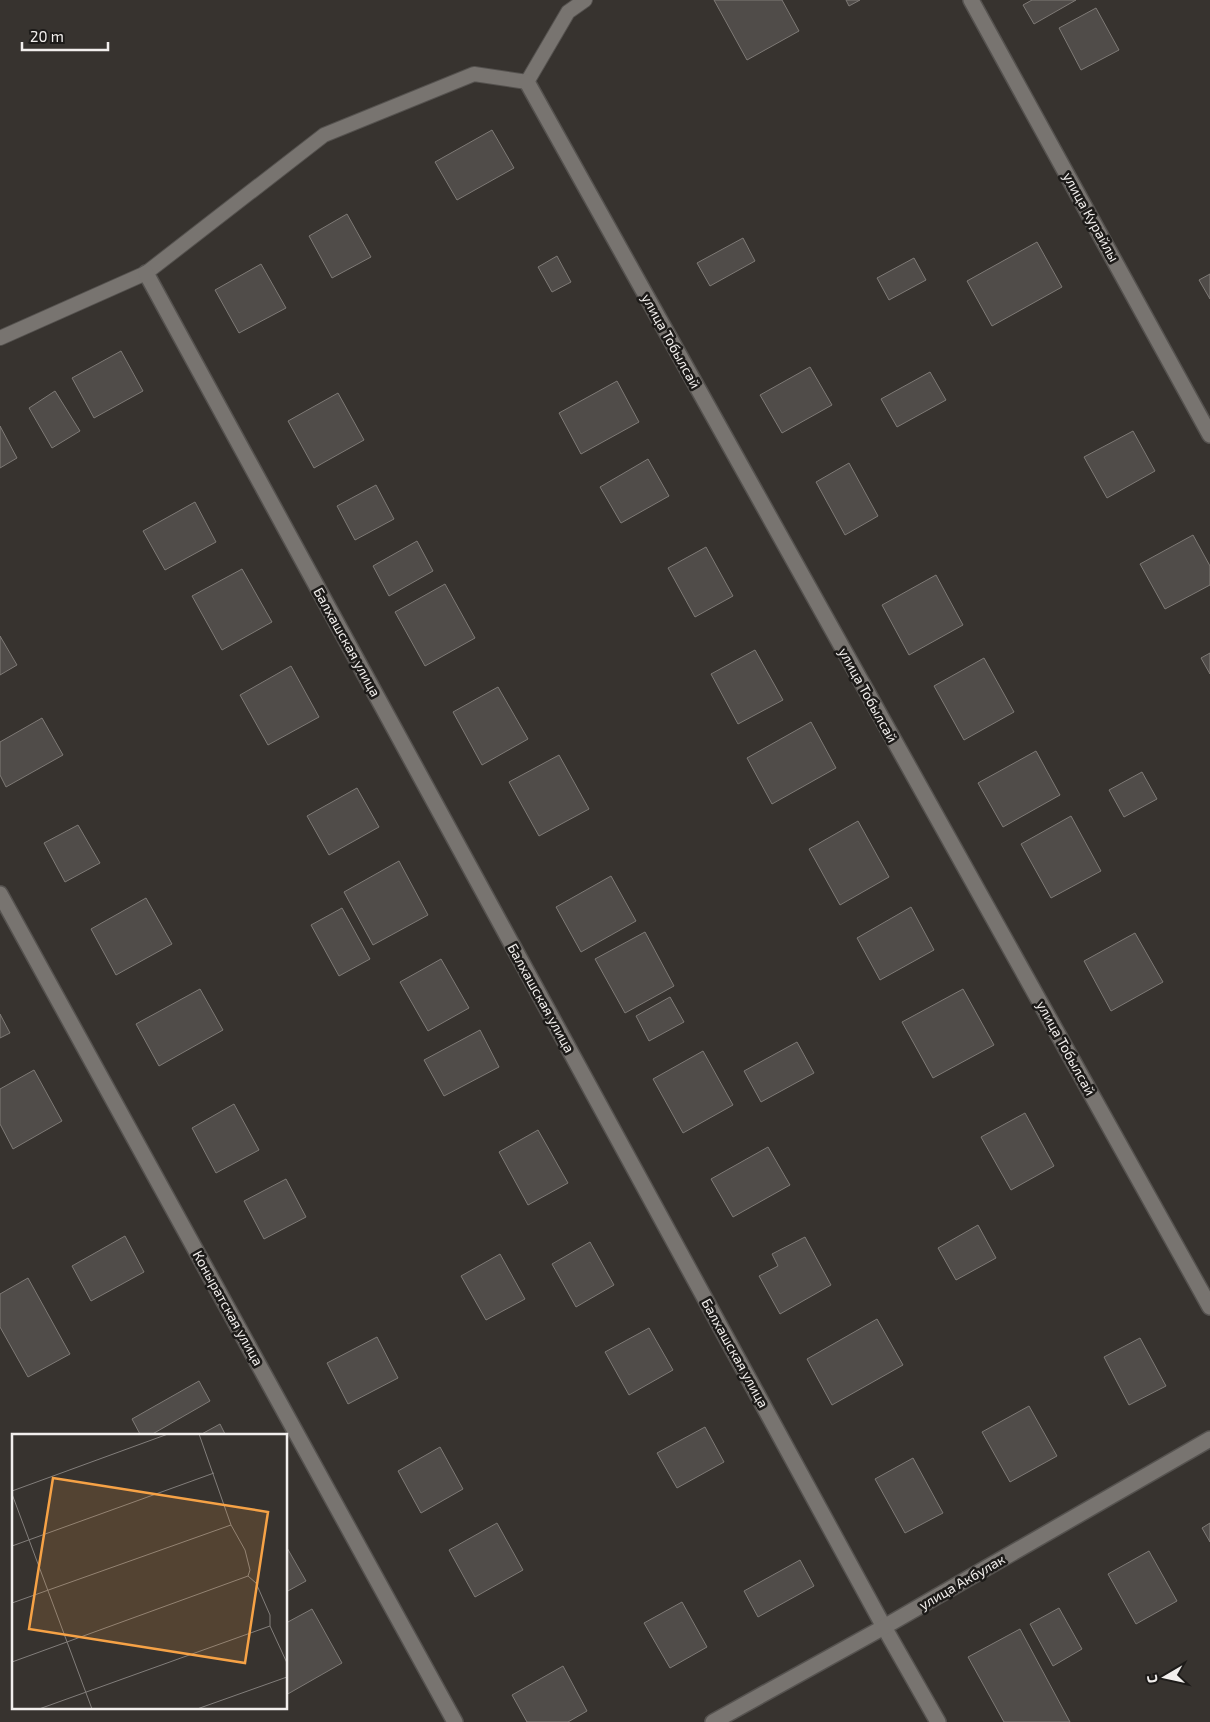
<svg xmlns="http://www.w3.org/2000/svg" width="1210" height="1722" font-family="'Exo 2',sans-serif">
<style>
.building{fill:#504c49;stroke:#7e7a76}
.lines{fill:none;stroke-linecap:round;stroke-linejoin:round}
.service-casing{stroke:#55524f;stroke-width:16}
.minor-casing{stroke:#55524f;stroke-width:18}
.service{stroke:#787470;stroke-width:14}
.minor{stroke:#787470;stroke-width:15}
.labels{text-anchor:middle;stroke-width:5;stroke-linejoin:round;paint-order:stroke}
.street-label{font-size:14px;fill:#f2efed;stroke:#1d1b19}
.inset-road{fill:none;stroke:#827e7b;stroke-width:1}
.view{fill:#f6a246;fill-opacity:0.15;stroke:#f6a246;stroke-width:2.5}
.inset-edge{fill:none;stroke:#f2efed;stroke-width:2.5}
</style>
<rect width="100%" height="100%" fill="#37332f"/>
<g class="building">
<path d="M714,0H782L799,31L747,60Z"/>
<path d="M846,0H860L849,6Z"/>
<path d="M1032,0H1076L1034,24L1023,5Z"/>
<path d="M1096,8L1119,50L1081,70L1059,28Z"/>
<path d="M492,130L514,168L457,200L435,162Z"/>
<path d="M347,214L371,257L332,278L309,236Z"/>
<path d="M743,238L755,261L710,286L697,263Z"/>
<path d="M1037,242L1062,287L992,326L967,281Z"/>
<path d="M557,256L571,282L552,292L538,267Z"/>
<path d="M914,258L926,280L889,300L877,278Z"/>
<path d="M261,264L286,308L239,333L215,290Z"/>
<path d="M1210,274V299L1199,280Z"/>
<path d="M121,351L143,391L94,418L72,378Z"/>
<path d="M810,367L832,405L782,433L760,395Z"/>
<path d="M930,372L946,400L897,427L881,399Z"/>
<path d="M617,381L639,422L581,454L559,413Z"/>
<path d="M55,391L80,431L52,448L29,408Z"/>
<path d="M338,393L364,440L314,468L288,421Z"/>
<path d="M0,426L17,458L0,468Z"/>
<path d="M1133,431L1155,471L1107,498L1084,457Z"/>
<path d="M648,459L669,496L621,523L600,487Z"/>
<path d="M849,463L878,516L845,535L816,482Z"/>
<path d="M376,485L394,519L355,540L337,506Z"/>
<path d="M195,502L216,542L165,570L143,531Z"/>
<path d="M1193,535L1210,566V585L1165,609L1140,564Z"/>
<path d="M417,541L433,571L389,596L373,566Z"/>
<path d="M706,547L733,596L695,617L668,568Z"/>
<path d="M242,569L272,622L222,650L192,596Z"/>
<path d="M936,575L963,625L909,655L882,605Z"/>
<path d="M445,584L475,638L425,666L395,612Z"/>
<path d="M0,636L17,665L0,675Z"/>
<path d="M755,650L783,700L738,724L711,674Z"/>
<path d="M1210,653V674L1201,658Z"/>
<path d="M984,658L1014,712L964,740L934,686Z"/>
<path d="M291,666L319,717L268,745L240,695Z"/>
<path d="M498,687L528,739L482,765L453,712Z"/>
<path d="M42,718L63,755L6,787L0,775V742Z"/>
<path d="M811,722L836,768L772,804L747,758Z"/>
<path d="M1036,751L1060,795L1003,827L978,783Z"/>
<path d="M559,755L589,809L539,836L509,782Z"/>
<path d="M1142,772L1157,799L1124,817L1109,790Z"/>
<path d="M357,788L379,827L329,855L307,816Z"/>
<path d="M1071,816L1101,871L1051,898L1021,844Z"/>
<path d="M858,821L889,877L840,905L809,849Z"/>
<path d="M78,825L100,863L65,882L44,843Z"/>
<path d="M399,861L428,915L373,945L344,892Z"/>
<path d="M611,876L636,921L581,952L556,907Z"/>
<path d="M146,898L172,944L116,975L91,929Z"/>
<path d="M911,907L934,950L880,980L857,938Z"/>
<path d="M342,908L370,959L339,976L311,925Z"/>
<path d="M645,932L674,986L625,1013L595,959Z"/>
<path d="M1135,933L1163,982L1111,1011L1084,961Z"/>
<path d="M441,959L469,1008L428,1031L400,982Z"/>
<path d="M200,989L223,1030L159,1066L136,1024Z"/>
<path d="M963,989L994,1045L933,1078L902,1022Z"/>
<path d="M670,997L684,1022L649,1041L636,1016Z"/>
<path d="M0,1014L10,1033L0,1038Z"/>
<path d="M480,1030L499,1067L444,1096L424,1060Z"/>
<path d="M797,1042L814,1073L761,1102L744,1071Z"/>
<path d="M703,1051L733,1105L683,1133L653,1079Z"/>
<path d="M34,1070L62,1121L13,1149L0,1124V1089Z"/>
<path d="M234,1104L259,1150L216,1173L192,1128Z"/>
<path d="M1025,1113L1054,1166L1011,1190L981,1137Z"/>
<path d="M538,1130L568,1183L528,1205L499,1152Z"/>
<path d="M768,1147L790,1185L733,1217L711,1179Z"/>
<path d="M286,1179L306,1217L264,1239L244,1201Z"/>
<path d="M978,1225L996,1258L956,1280L938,1248Z"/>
<path d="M125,1236L144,1272L91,1301L72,1266Z"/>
<path d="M805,1237L831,1285L780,1314L759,1276L778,1266L772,1254Z"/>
<path d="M590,1242L614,1285L576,1307L552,1264Z"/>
<path d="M500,1254L525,1299L486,1320L461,1276Z"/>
<path d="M28,1278L70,1354L28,1377L0,1327V1294Z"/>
<path d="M877,1319L903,1365L832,1405L807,1359Z"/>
<path d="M649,1328L673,1370L629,1395L605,1352Z"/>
<path d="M377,1337L398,1378L348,1404L327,1363Z"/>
<path d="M1140,1338L1166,1386L1129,1405L1104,1357Z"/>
<path d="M199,1381L210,1401L149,1436H141L132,1419Z"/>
<path d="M1029,1406L1057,1456L1010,1482L982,1432Z"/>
<path d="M220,1424L226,1436H198Z"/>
<path d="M705,1427L724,1462L677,1488L657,1453Z"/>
<path d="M440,1447L463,1489L421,1513L398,1471Z"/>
<path d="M913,1458L943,1513L905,1533L875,1479Z"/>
<path d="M497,1523L523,1570L475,1597L449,1550Z"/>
<path d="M1210,1523V1542L1202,1528Z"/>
<path d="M286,1546L306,1581L286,1592Z"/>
<path d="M1149,1551L1177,1601L1136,1624L1108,1574Z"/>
<path d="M800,1560L814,1586L758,1617L744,1591Z"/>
<path d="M682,1602L707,1647L670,1668L644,1623Z"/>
<path d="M1059,1608L1082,1649L1053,1666L1030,1624Z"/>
<path d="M312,1609L342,1663L286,1695V1623Z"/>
<path d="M1020,1629L1070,1722H1004L968,1657Z"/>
<path d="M563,1666L587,1711L568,1722H527L512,1695Z"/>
</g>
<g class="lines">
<defs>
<path id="service" d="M0,338L146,273L324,135L474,74L527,82L568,12L585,0"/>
<g id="minor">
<path d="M971,0L1210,435"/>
<path d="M527,82L1210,1307"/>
<path d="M146,273L884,1627L938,1722"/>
<path d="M0,894L455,1722"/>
<path d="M713,1722L884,1627L1210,1439"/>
</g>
</defs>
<use href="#service" class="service-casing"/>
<use href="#minor" class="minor-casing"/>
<use href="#service" class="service"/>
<use href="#minor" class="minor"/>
</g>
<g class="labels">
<g class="street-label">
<text transform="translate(1091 217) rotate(61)" y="5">улица Курайлы</text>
<text transform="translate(671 341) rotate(61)" y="5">улица Тобылсай</text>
<text transform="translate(347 642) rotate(61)" y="5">Балхашская улица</text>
<text transform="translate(868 695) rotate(61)" y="5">улица Тобылсай</text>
<text transform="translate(541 998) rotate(61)" y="5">Балхашская улица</text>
<text transform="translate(1066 1048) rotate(61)" y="5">улица Тобылсай</text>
<text transform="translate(228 1308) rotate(61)" y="5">Коныратская улица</text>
<text transform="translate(735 1353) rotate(61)" y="5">Балхашская улица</text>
<text transform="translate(962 1582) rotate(-30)" y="5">улица Акбулак</text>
</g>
</g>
<g transform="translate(12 1434)">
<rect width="275" height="275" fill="#37332f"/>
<path class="inset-road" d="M187,0L219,91L233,116L238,136L236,142L244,149L258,181V192L275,229M0,57L156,0M0,60L80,275M0,112L202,39M0,169L219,91M0,228L236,142M27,275L258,192M185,275L275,243"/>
<path class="view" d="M41,44L256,78L233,229L17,195Z"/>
<rect width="275" height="275" class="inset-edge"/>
</g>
<g transform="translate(1165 1677) rotate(261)" stroke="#1d1b19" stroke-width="4" paint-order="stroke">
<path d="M0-4L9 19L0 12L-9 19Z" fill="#f2efed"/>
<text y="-8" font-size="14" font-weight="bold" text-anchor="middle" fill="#f2efed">С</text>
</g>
<path d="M22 42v8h86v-8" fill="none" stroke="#f2efed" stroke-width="2.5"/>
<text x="30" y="42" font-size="15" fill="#f2efed" stroke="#1d1b19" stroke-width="4" paint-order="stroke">20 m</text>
</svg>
